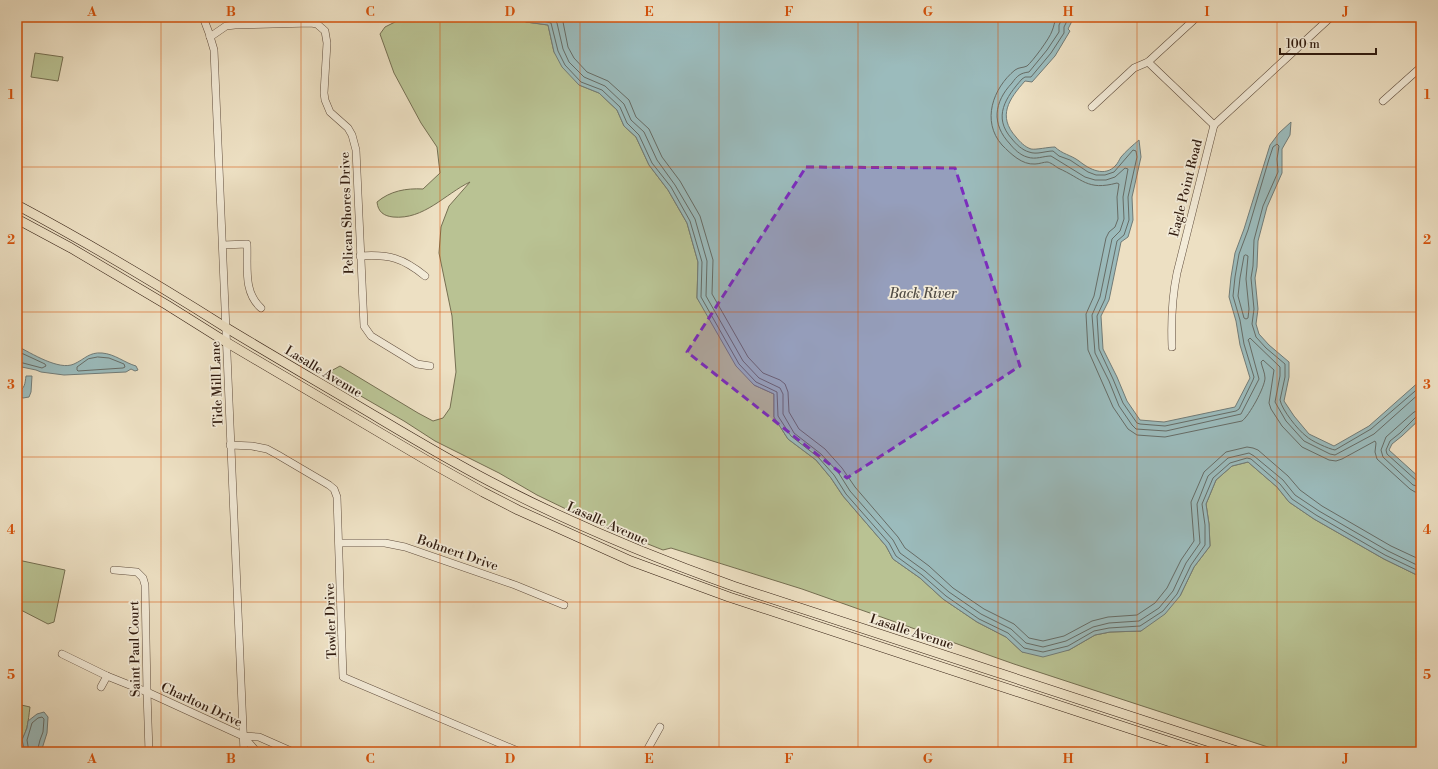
<svg xmlns="http://www.w3.org/2000/svg" width="1438" height="769" font-family="'Libre Bodoni',serif">
<style>
.green{fill:#b9c293;stroke:#756f52}
.water{fill:#9bbbbc;stroke:#717b77}
.lines{fill:none;stroke-linecap:round;stroke-linejoin:round}
.shore{stroke:#666c66;stroke-width:1}
.minor-casing{stroke:#604d3d;stroke-width:8}
.major-casing{stroke:#311c10;stroke-width:10}
.minor{stroke:#f3ebd8;stroke-width:7}
.major{stroke:#ede0c3;stroke-width:9}
.marked{fill:#7b2cbf;fill-opacity:0.2;stroke:#7b2cbf;stroke-width:3;stroke-dasharray:8 5;stroke-linejoin:round}
.grid{fill:none;stroke:#d6530c;stroke-width:1;stroke-opacity:0.55}
.labels{text-anchor:middle;stroke-width:3.5;stroke-linejoin:round;paint-order:stroke}
.street-label{font-size:13px;fill:#311c10;stroke:#f3ebd8}
.water-label{font-size:14px;font-style:italic;fill:#514c44;stroke:#f3ebd8}
.neatline{fill:none;stroke:#d6530c;stroke-width:1.5}
.grid-label{font-size:13px;text-anchor:middle;font-weight:bold;fill:#d6530c}
</style>
<rect width="100%" height="100%" fill="#ede0c3"/>
<filter id="stains"><feTurbulence type="fractalNoise" baseFrequency=".005" numOctaves="4"/><feColorMatrix values="0 0 0 0 .2 0 0 0 0 .09 0 0 0 0 .02 0 0 0 .5 -.17"/></filter>
<radialGradient id="worn" r=".72"><stop offset=".6" stop-color="#630" stop-opacity="0"/><stop offset="1" stop-color="#630" stop-opacity=".3"/></radialGradient>
<g class="green">
<path d="M405,17H518L526,22L548,25L554,52L579,85L599,93L617,110L624,126L636,137L649,165L668,190L687,223L698,262L697,298L754,385L774,394V417L788,439L816,460L831,478L843,496L886,546L893,559L920,578L943,599L977,622L1006,637L1022,652L1069,650L1095,635L1110,632L1141,631L1180,596L1194,567L1210,546L1209,524L1206,504L1216,480L1232,466L1248,462L1277,487L1289,502L1314,519L1384,559L1421,577V752H1283L1014,664L802,589L671,548L663,550L595,523L537,495L499,473L435,441L404,421L340,384L331,371L340,366L418,413L433,421L443,418L450,408L456,372L452,316L439,253L441,227L449,206L470,182C445,194 424,220 393,217C384,216 378,212 377,202C390,191 406,188 423,189L440,173L437,147L421,123L394,73L380,34L385,27Z"/>
<path d="M35,53L63,57L58,81L31,77Z"/>
<path d="M18,560L65,570L54,622L48,624L17,608Z"/>
<path d="M17,704L30,707C28,721 28,735 17,745Z"/>
</g>
<g class="water">
<path d="M518,17H1074L1068,29L1070,31L1055,56L1032,82L1025,81C1009,99 997,116 1016,137C1020,142 1025,147 1031,149C1036,150 1048,147 1055,147C1062,154 1071,155 1079,161C1089,169 1105,178 1116,165C1118,163 1119,160 1121,157C1126,151 1133,145 1139,140L1141,157L1132,197L1133,220L1128,237L1121,242L1109,300L1101,316L1103,349L1117,377L1127,401L1140,420L1164,422L1235,407L1250,378L1240,345L1236,321L1229,297L1231,277L1235,253L1244,229L1270,145L1279,133L1291,122L1290,135L1282,149V173L1267,207L1258,241L1257,267L1255,278L1258,309L1256,324L1259,334L1269,345L1289,362V377L1284,401L1294,416L1309,434L1334,446L1369,426L1421,380V418L1402,436L1392,444L1389,450L1421,479V577L1384,559L1314,519L1289,502L1277,487L1248,462L1232,466L1216,480L1206,504L1209,524L1210,546L1194,567L1180,596L1165,614L1141,631L1110,632L1095,635L1069,650L1043,657L1022,652L1006,637L977,622L943,599L920,578L893,559L886,546L843,496L831,478L816,460L788,439L774,417V394L754,385L736,366L697,298L698,262L687,223L668,190L649,165L636,137L624,126L617,110L599,93L579,85L562,67L554,52L548,25L526,22Z"/>
<path d="M17,346C31,353 59,371 74,364C85,359 89,352 102,353C115,354 125,363 136,366L138,370L135,371L131,369L126,372L64,375L41,372L36,370L17,366Z"/>
<path d="M26,376H32L31,392L29,397L23,398L17,395V391C25,390 25,383 26,376Z"/>
<path d="M44,712L48,717L47,733L41,752H25L22,740L27,728L28,721L37,714Z"/>
</g>
<g class="lines">
<g class="shore">
<path d="M526,17L551,23L558,51L565,65L581,82L602,90L620,107L627,123L639,135L652,163L671,187L690,221L702,262L701,297L739,364L756,382L777,392L778,416L791,436L818,457L834,475L846,494L889,543L896,556L922,575L946,596L979,619L1008,633L1024,648L1043,652L1068,646L1094,631L1109,628L1140,626L1163,611L1177,594L1191,565L1205,545V525L1202,504L1213,478L1230,463L1247,458L1251,459L1280,484L1292,499L1316,515L1385,555L1421,572"/>
<path d="M551,17L557,23L563,49L569,62L584,77L605,86L624,104L631,120L644,132L657,160L675,185L695,219L707,261L706,296L743,361L759,378L780,388L783,394V414L794,433L821,454L838,472L850,491L893,540L900,553L925,571L949,592L981,614L1011,629L1026,643L1043,647L1066,641L1093,627L1109,623L1139,621L1159,608L1173,591L1186,563L1200,543L1197,504L1208,476L1228,458L1249,453L1254,456L1283,480L1295,495L1319,511L1388,551L1421,567"/>
<path d="M561,17L563,22L568,47L574,58L587,72L608,81L629,100L636,117L649,129L662,157L680,181L700,216L713,260L712,294L748,357L763,373L780,380L785,384L788,392L789,412L799,429L825,449L842,468L855,487L898,537L905,548L929,566L953,588L984,609L1014,624L1029,638L1043,641L1064,636L1092,621L1108,617L1137,615L1155,603L1167,588L1181,560L1194,541L1191,502L1204,472L1226,452L1247,447L1253,448L1258,450L1288,476L1300,490L1322,506L1391,546L1421,560"/>
<path d="M1057,17C1054,22 1054,27 1052,31C1050,38 1032,62 1027,66C1023,68 1019,67 1015,70C993,88 981,121 1002,145C1011,154 1022,165 1035,164C1039,164 1044,162 1047,162C1050,162 1055,166 1058,168C1083,179 1087,191 1117,183L1119,184L1117,197L1118,219L1115,227L1109,232L1106,238L1094,296L1086,314L1088,350L1113,407L1128,429L1137,435L1165,437L1242,421C1249,416 1265,387 1265,378C1265,373 1262,367 1261,362L1263,360L1274,370L1269,403L1271,409L1282,426L1302,447L1329,460L1336,461L1342,459L1375,441L1376,443L1375,452L1377,459L1410,489L1415,492L1421,493"/>
<path d="M1063,17L1059,25V32L1047,50L1029,72C1020,73 1017,76 1012,83C994,102 991,124 1010,144C1014,149 1020,155 1027,157C1036,160 1043,156 1051,156L1085,177L1095,180H1106L1115,177L1125,168L1128,169L1123,197L1124,219L1120,231L1112,239L1100,297L1092,315L1095,353L1109,381L1119,406L1132,425L1136,429L1166,431L1241,414L1259,379L1249,342L1248,340L1250,338L1280,367V376L1275,402L1286,421L1304,441L1330,454L1335,455L1374,434L1421,392"/>
<path d="M1069,17L1064,27V33L1051,53L1031,77H1025L1022,79C1006,97 992,117 1012,139C1016,144 1022,150 1029,152C1037,155 1045,151 1053,151L1059,156L1070,160L1088,172L1096,175H1105L1114,172L1133,150L1136,151L1137,157L1128,197L1129,220L1124,235L1117,241L1105,299L1097,316L1099,349L1113,379L1123,403L1137,423L1140,424L1165,426L1236,411L1239,409L1253,380L1254,377L1244,344L1240,320L1233,296L1235,277L1239,254L1248,230L1269,159L1273,147L1277,144L1279,146L1277,159L1278,172L1263,206L1254,240L1253,266L1251,278L1254,309L1252,324L1256,337L1266,348L1285,364V377L1280,400C1282,410 1298,430 1306,436C1311,441 1329,449 1335,450L1371,429L1421,386"/>
<path d="M1246,255L1248,256L1246,279L1249,309L1248,318L1246,319L1244,318L1238,296L1240,278L1244,256Z"/>
<path d="M17,351L45,364L46,366L42,368L23,363L17,362"/>
<path d="M98,357L109,358L124,364L125,367L123,368L78,371L77,370V367L88,359Z"/>
<path d="M1421,410L1414,412L1386,437L1381,450L1383,457L1413,485L1421,487"/>
<path d="M1421,415L1417,416L1400,433L1390,441L1386,450L1387,454L1417,481L1421,482"/>
<path d="M29,752L27,740L32,723L38,718L42,717L44,719L43,732L40,740L37,752"/>
</g>
<defs>
<g id="minor">
<path d="M203,17L209,33L214,50L244,752"/>
<path d="M210,37L226,26L235,25L311,23L317,24L325,31L327,43L324,93L325,100L330,112L348,128L352,135L356,150L364,326L371,336L417,364L430,366"/>
<path d="M1148,62L1214,125"/>
<path d="M1383,101L1421,67"/>
<path d="M1092,107L1134,68L1148,62L1197,17"/>
<path d="M1214,125L1331,17"/>
<path d="M223,245L247,244C248,267 243,292 261,308"/>
<path d="M360,256C389,254 403,258 425,276"/>
<path d="M1172,347C1171,322 1172,297 1177,273L1214,125"/>
<path d="M230,445L252,446L267,449L278,455L329,485L334,489L337,497L343,677L520,752"/>
<path d="M339,543H385L405,547L515,585L564,605"/>
<path d="M114,570L137,572L143,578L145,585L147,692L149,752"/>
<path d="M62,654L107,676L147,692L243,736L259,737L293,752"/>
<path d="M101,687L107,676"/>
<path d="M243,736L257,752"/>
<path d="M646,752L660,727"/>
</g>
<g id="major">
<path d="M17,205C88,243 157,284 225,327C268,353 311,378 355,404C399,430 443,457 489,481C568,522 649,556 733,586L1240,752"/>
<path d="M17,219L71,248L167,305L226,342L433,464L483,492L518,510L631,561L729,597L1201,752"/>
</g>
</defs>
<use href="#minor" class="minor-casing"/>
<use href="#major" class="major-casing"/>
<use href="#minor" class="minor"/>
<use href="#major" class="major"/>
</g>
<path class="marked" d="M806,167L955,168L1020,366L847,478L687,352Z"/>
<path class="grid" d="M161,17V752M301,17V752M440,17V752M580,17V752M719,17V752M858,17V752M998,17V752M1137,17V752M1277,17V752M17,167H1421M17,312H1421M17,457H1421M17,602H1421"/>
<g class="labels">
<g class="street-label">
<text transform="translate(1185 188) rotate(-76)" y="5">Eagle Point Road</text>
<text transform="translate(346 213) rotate(-92)" y="5">Pelican Shores Drive</text>
<text transform="translate(324 371) rotate(31)" y="5">Lasalle Avenue</text>
<text transform="translate(216 384) rotate(-92)" y="5">Tide Mill Lane</text>
<text transform="translate(608 523) rotate(24)" y="5">Lasalle Avenue</text>
<text transform="translate(458 552) rotate(19)" y="5">Bohnert Drive</text>
<text transform="translate(330 621) rotate(-92)" y="5">Towler Drive</text>
<text transform="translate(912 631) rotate(18)" y="5">Lasalle Avenue</text>
<text transform="translate(134 649) rotate(-91)" y="5">Saint Paul Court</text>
<text transform="translate(202 704) rotate(25)" y="5">Charlton Drive</text>
</g>
<g class="water-label">
<text x="923" y="298">Back River</text>
</g>
</g>
<rect width="1438" height="769" fill="none" stroke="#ede0c3" stroke-width="44"/>
<path d="M1280 48v6h96v-6" fill="none" stroke="#311c10" stroke-width="2"/>
<text x="1286" y="48" font-size="12" fill="#311c10" stroke="#f3ebd8" stroke-width="3" paint-order="stroke">100 m</text>
<rect x="22" y="22" width="1394" height="725" class="neatline"/>
<g class="grid-label">
<text x="92" y="16">A</text>
<text x="231" y="16">B</text>
<text x="370" y="16">C</text>
<text x="510" y="16">D</text>
<text x="649" y="16">E</text>
<text x="789" y="16">F</text>
<text x="928" y="16">G</text>
<text x="1068" y="16">H</text>
<text x="1207" y="16">I</text>
<text x="1346" y="16">J</text>
<text x="11" y="99">1</text>
<text x="1427" y="99">1</text>
<text x="11" y="244">2</text>
<text x="1427" y="244">2</text>
<text x="11" y="389">3</text>
<text x="1427" y="389">3</text>
<text x="11" y="534">4</text>
<text x="1427" y="534">4</text>
<text x="11" y="679">5</text>
<text x="1427" y="679">5</text>
<text x="92" y="763">A</text>
<text x="231" y="763">B</text>
<text x="370" y="763">C</text>
<text x="510" y="763">D</text>
<text x="649" y="763">E</text>
<text x="789" y="763">F</text>
<text x="928" y="763">G</text>
<text x="1068" y="763">H</text>
<text x="1207" y="763">I</text>
<text x="1346" y="763">J</text>
</g>
<rect width="100%" height="100%" filter="url(#stains)"/>
<rect width="100%" height="100%" fill="url(#worn)"/>
</svg>
